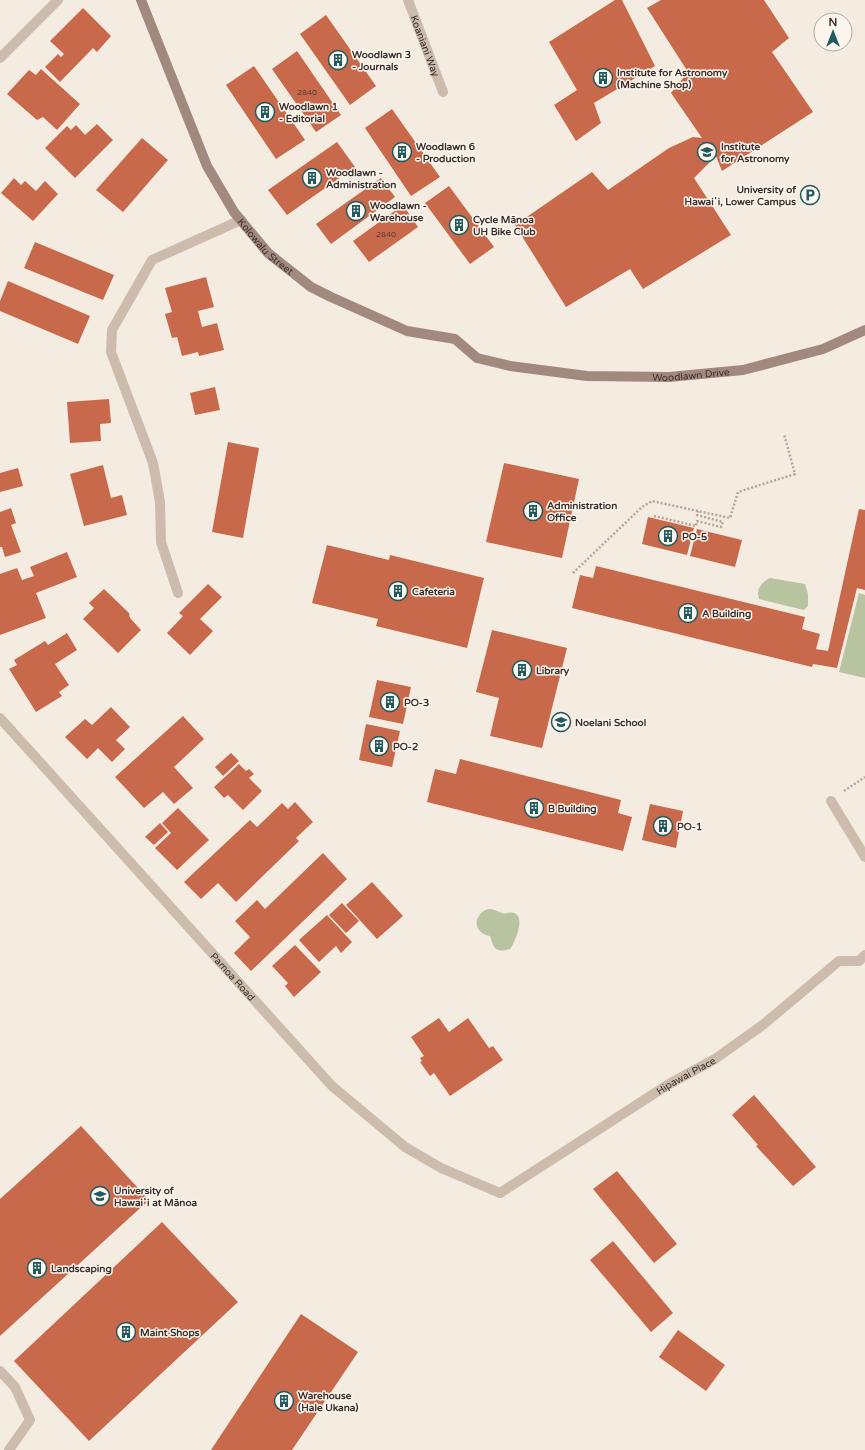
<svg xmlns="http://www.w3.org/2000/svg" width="865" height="1450" font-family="'Varela Round',sans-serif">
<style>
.green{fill:#b8c4a0}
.building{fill:#c8694b}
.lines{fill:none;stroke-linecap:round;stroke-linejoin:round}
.path{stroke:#b9a596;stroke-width:2.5;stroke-dasharray:2 2;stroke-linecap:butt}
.lane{stroke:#cdbbac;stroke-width:10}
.street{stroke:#cdbbac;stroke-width:10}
.secondary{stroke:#a18a7d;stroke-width:10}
.labels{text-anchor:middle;stroke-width:3;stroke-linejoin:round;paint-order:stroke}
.number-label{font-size:8px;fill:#5e3e33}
.street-label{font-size:10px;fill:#3b302b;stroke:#fbf5ee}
.poi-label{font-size:10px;font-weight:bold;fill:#3b302b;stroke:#fbf5ee;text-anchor:start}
</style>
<rect width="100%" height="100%" fill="#f4ebe1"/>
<g class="green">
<path d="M770,578L805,584L808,594V606L804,610L759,599C756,588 761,583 770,578Z"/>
<path d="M859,593L865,595V678L839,672Z"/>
<path d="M488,909C494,909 496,911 502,913C506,915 510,911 514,913C526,917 515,942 510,949C496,953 494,949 490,936C487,935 484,935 481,932C472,925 478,912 488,909Z"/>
</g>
<g class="building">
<path d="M615,0H622L655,66L594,103L601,123L576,141L554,105L577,90L549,42Z"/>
<path d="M661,0H764L789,38L772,52L813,112L722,171L716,156L694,178L731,235L643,289L630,269L566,307L515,225L592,172L608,190L669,148L693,137L702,138L671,93L688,72L647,8Z"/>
<path d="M83,8L111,36L97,52L93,48L60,82L45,67L58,54L61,57L64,54L50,41Z"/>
<path d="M326,15L376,86L350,105L300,34Z"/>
<path d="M297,51L341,115L316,132L272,69Z"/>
<path d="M254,66L305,140L276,159L226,85Z"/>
<path d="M41,69L80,104L57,130L43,117L37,120L7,94L29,70L36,75Z"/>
<path d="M392,109L440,177L411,196L365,128Z"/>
<path d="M97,124L113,140L75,178L45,148L67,126L71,130L76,125L85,135Z"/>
<path d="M142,138L168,160L123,212L96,190Z"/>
<path d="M337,142L355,167L287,215L268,190Z"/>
<path d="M14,178L21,185L25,181L36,191L45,181L58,194L33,221L1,193Z"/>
<path d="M381,178L395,197L331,244L316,224Z"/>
<path d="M449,186L494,247L470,264L425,203Z"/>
<path d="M403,205L418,227L369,262L353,241Z"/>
<path d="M35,242L114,275L103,300L24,268Z"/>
<path d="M206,277L214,307L198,311L202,327L217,323L224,350L199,356L198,352L182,356L177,337L172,338L165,314L172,312L165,288Z"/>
<path d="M8,281L90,316L78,344L0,311V301Z"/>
<path d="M215,387L220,410L195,415L190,393Z"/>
<path d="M109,399L111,423L100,424L101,441L70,443L67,402Z"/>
<path d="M228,442L259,448L243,538L212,532Z"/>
<path d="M504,463L579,479L562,558L486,542Z"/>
<path d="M103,465L111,498L122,495L127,515L84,526L70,474Z"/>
<path d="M18,468L23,486L0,492V473Z"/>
<path d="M11,508L16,523L11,525L21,552L5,557L2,547H0V512Z"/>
<path d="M859,509L865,510V590L857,588L837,668L813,664L812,667L572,608L580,575L593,578L596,566L805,617L802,629L820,634L816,649L828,651Z"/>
<path d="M648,517L694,528L687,555L642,544Z"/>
<path d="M697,529L742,540L735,567L690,556Z"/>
<path d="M327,545L389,560L390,555L484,578L467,648L376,626L378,619L312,603Z"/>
<path d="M67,552L77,577L36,593L46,618L0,635V574L17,568L22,580L34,576L30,567Z"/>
<path d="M208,584L222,597L200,619L213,631L190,655L167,633L183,616L179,613Z"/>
<path d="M104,589L129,613L130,618L141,630L118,653L83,619L94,608L89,603Z"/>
<path d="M492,630L567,648L542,748L490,736L499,698L476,692Z"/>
<path d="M67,633L77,650L55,664L69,685L59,692L62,696L36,712L9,669L17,665L14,660L45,641L48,645Z"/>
<path d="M377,680L411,687L403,724L369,717Z"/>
<path d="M111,707L130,727L116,740L125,749L112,762L98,748L87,759L65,737L85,719L92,725Z"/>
<path d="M183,716L204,739L174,767L193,788L174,804L163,792L144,808L115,777Z"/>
<path d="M366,724L400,731L392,767L359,760Z"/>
<path d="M231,753L239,761L223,776L215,767Z"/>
<path d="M460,759L621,800L618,813L632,817L623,851L427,802L435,769L456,774Z"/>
<path d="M239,764L246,771L249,769L254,774L249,778L262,791L243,810L228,795L224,798L214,787Z"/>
<path d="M295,802L313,822L296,838L299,841L236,902L218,883L201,899L184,882L250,820L257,827L282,803L288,809Z"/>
<path d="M650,804L683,811L676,848L642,840Z"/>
<path d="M178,808L209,840L177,870L155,848L171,833L162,823Z"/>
<path d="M160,823L168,832L154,845L145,837Z"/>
<path d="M323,853L347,879L251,971L234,953L250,937L235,921L257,900L265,909Z"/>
<path d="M372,882L403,916L377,939L346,905Z"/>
<path d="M342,903L359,921L346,933L329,915Z"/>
<path d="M327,915L352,942L341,953L336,946L319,962L299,940Z"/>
<path d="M295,945L321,972L294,997L285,986L288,983L272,966Z"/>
<path d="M439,1018L449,1032L468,1018L489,1048L493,1046L503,1060L450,1096L434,1073L430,1076L420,1062L422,1061L420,1058L424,1056L411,1037Z"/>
<path d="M754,1095L816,1167L793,1186L756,1146L758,1145L732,1115Z"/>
<path d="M81,1126L149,1200L0,1336V1199Z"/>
<path d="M617,1171L677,1244L654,1263L593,1189Z"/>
<path d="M162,1222L238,1302L89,1441L14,1361Z"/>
<path d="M613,1241L673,1313L651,1332L590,1260Z"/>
<path d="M301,1314L358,1352L292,1450H211Z"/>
<path d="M678,1330L725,1365L706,1391L659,1357Z"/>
</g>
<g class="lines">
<g class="path">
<path d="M654,516L696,526L697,521L721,527L723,522L697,515L698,511"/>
<path d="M573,573L642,507L652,501L730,518L738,492L795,474L784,434"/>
<path d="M844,791L865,777"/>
</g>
<g class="lane">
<path id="s1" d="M408,0L443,92"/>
<path d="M178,593L161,542L160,502L153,463L111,352L112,330L152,260L241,220"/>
<path d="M831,801L865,857"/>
<path id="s2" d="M500,1193L669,1084L715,1059L764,1024L839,961H859L865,955"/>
<path d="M0,1371L15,1387L30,1420L9,1450"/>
</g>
<g class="street">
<path d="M0,58L58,0"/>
<path id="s3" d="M0,718L332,1086L405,1147L441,1168L500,1193"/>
</g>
<path class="secondary" id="s4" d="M141,0L207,166L234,212L268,253L311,287L331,297L407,331L455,339L477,358L510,366L587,376L669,377L743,370L823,349L865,330"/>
</g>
<defs>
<symbol id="building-ring" viewBox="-11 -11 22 22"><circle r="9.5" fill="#fbf5ee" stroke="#1f5a5e" stroke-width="1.5"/><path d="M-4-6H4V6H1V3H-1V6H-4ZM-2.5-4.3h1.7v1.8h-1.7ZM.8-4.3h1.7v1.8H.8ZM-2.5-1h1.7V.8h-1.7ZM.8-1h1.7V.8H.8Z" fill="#1f5a5e"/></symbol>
<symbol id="university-ring" viewBox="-11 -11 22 22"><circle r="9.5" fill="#fbf5ee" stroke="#1f5a5e" stroke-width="1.5"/><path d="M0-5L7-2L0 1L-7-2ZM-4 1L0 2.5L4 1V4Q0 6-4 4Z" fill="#1f5a5e"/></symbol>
<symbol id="parking-ring" viewBox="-11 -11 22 22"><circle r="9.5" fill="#fbf5ee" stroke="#1f5a5e" stroke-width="1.5"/><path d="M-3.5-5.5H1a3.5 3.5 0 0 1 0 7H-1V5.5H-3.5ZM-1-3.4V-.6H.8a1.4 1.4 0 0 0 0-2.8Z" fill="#1f5a5e"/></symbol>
<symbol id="school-ring" viewBox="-11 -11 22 22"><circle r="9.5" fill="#fbf5ee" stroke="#1f5a5e" stroke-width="1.5"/><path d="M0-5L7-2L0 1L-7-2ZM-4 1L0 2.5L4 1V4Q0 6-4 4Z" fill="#1f5a5e"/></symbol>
</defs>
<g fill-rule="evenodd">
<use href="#building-ring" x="327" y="49" width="22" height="22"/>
<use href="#building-ring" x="592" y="67" width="22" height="22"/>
<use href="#building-ring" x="254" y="101" width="22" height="22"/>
<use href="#building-ring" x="391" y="141" width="22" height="22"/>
<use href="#university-ring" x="696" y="141" width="22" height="22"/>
<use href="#building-ring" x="301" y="167" width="22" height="22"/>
<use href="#parking-ring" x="799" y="184" width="22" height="22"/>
<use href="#building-ring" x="345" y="200" width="22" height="22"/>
<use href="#building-ring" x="448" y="214" width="22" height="22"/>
<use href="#building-ring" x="522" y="500" width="22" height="22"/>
<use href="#building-ring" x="657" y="525" width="22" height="22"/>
<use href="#building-ring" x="387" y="580" width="22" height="22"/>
<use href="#building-ring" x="677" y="602" width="22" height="22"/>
<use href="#building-ring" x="511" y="659" width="22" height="22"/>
<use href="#building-ring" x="379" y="691" width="22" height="22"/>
<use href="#school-ring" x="550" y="711" width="22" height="22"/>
<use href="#building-ring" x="368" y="735" width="22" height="22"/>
<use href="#building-ring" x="523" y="797" width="22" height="22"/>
<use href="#building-ring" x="652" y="815" width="22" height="22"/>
<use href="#university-ring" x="89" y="1185" width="22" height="22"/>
<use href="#building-ring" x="26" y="1257" width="22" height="22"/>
<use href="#building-ring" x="115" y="1321" width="22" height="22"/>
<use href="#building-ring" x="273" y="1390" width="22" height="22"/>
</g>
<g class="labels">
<g class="number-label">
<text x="307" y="95">2840</text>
<text x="386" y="237">2840</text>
</g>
<g class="street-label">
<text dy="4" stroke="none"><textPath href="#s1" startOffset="49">Koaniani Way</textPath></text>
<text dy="4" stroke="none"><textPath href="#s4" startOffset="279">Kolowalu Street</textPath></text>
<text dy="4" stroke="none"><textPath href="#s4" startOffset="739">Woodlawn Drive</textPath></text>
<text dy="4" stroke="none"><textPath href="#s3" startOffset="348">Pamoa Road</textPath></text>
<text dy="4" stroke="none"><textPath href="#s2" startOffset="220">Hipawai Place</textPath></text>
</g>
<g class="poi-label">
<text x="352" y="58">Woodlawn 3<tspan x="352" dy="12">- Journals</tspan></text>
<text x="617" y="76">Institute for Astronomy<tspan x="617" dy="12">(Machine Shop)</tspan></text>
<text x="279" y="110">Woodlawn 1<tspan x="279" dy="12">- Editorial</tspan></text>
<text x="416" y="150">Woodlawn 6<tspan x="416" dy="12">- Production</tspan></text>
<text x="721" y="150">Institute<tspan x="721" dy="12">for Astronomy</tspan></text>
<text x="326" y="176">Woodlawn -<tspan x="326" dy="12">Administration</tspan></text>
<text x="796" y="193" text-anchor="end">University of<tspan x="796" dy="12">Hawaiʻi, Lower Campus</tspan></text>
<text x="370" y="209">Woodlawn -<tspan x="370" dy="12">Warehouse</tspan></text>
<text x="473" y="223">Cycle Mānoa<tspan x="473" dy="12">UH Bike Club</tspan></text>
<text x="547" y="509">Administration<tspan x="547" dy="12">Office</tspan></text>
<text x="682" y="540">PO-5</text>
<text x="412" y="595">Cafeteria</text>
<text x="702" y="617">A Building</text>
<text x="536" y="674">Library</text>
<text x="404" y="706">PO-3</text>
<text x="575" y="726">Noelani School</text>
<text x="393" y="750">PO-2</text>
<text x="548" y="812">B Building</text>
<text x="677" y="830">PO-1</text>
<text x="114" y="1194">University of<tspan x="114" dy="12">Hawaiʻi at Mānoa</tspan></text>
<text x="51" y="1272">Landscaping</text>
<text x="140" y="1336">Maint Shops</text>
<text x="298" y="1399">Warehouse<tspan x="298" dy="12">(Hale Ukana)</tspan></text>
</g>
</g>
<g transform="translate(833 32)"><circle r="19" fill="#fbf5ee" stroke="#aea6a0"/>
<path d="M0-3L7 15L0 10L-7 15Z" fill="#1f5a5e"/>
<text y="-6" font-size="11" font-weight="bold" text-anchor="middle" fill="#3b302b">N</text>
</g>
</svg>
